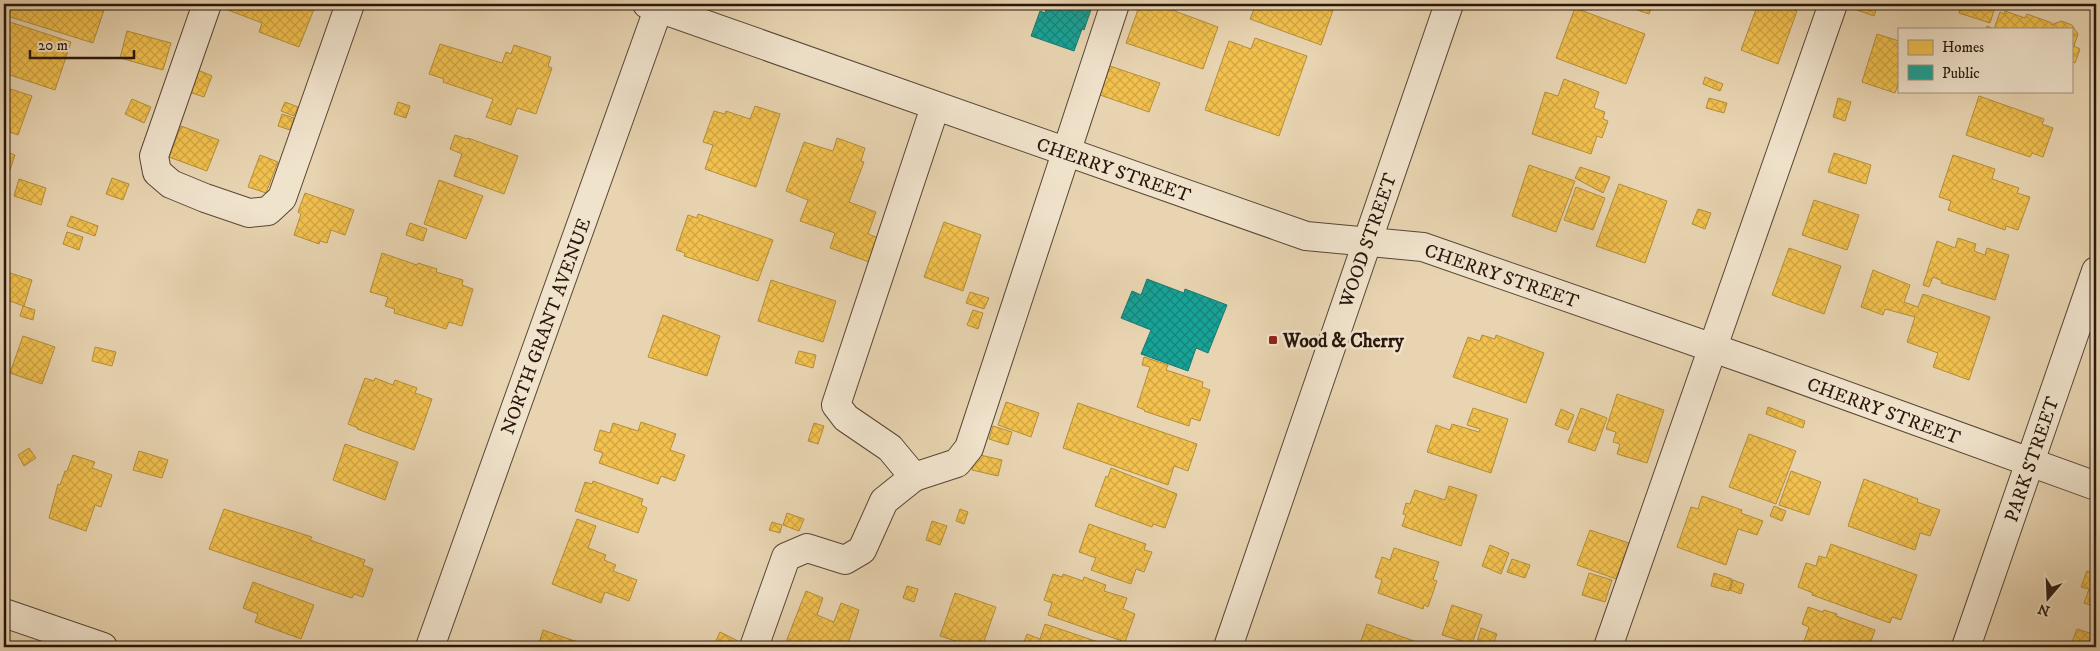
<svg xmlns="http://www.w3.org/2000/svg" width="2100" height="651" font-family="'IM FELL DW Pica',serif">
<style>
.homes{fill:url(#homes-cross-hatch);stroke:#b58e3a}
.public{fill:url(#public-cross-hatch);stroke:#1c796e}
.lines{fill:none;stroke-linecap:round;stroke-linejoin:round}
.minor-casing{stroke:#584635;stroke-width:30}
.minor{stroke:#f0e3cc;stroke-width:28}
.poi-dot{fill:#8f2418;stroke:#f0e3cc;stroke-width:2}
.labels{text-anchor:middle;stroke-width:5;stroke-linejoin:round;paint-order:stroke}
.street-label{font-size:19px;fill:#28160c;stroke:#f0e3cc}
.poi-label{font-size:19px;font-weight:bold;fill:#28160c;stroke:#f0e3cc;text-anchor:start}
</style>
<defs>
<pattern id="homes-cross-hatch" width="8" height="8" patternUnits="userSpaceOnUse" patternTransform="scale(1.25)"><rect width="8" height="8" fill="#f2c14e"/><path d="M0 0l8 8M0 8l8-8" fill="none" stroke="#d0a543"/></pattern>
<pattern id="public-cross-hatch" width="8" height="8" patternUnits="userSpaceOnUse" patternTransform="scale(1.25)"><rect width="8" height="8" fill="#17a398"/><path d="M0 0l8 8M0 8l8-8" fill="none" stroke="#15847a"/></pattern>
</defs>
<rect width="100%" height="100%" fill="#e8d4b1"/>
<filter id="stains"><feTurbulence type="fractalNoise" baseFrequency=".004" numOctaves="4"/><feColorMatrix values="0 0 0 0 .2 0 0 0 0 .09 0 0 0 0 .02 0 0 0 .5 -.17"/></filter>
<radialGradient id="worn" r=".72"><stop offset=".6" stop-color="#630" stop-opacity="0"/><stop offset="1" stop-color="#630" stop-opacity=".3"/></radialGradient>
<g class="homes">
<path d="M4,4H106L93,43L4,15Z"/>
<path d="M230,4H316L299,47L259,32L262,23L228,10Z"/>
<path d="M1140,4H1156L1218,27L1203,69L1126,43Z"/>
<path d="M1256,4H1335L1321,45L1250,19Z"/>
<path d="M1620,4H1653L1649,14Z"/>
<path d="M1758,4H1776L1797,11L1778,64L1741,50Z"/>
<path d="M1856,4H1878L1874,16L1854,9Z"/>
<path d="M1962,4H1996L1990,23L1959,13Z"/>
<path d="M1575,8L1645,34L1626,84L1556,58Z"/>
<path d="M2005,11L2025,18L2027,14L2052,23L2051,25L2061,21L2072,25L2078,34L2074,46L2080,49L2075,63L2071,61V29H1986L1987,26L1994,29L2000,12L2004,14Z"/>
<path d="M4,20L71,42L55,90L4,73Z"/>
<path d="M127,31L171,43L163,70L120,58Z"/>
<path d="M1877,34L1899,41V82L1895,93L1862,82Z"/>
<path d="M1255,38L1307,56L1279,136L1205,110L1229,41L1251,49Z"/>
<path d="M440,44L502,63L506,52L511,54L514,45L551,57L548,66L552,68L536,114L517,108L511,125L486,117L493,99L443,82L444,79L429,74Z"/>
<path d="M1110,66L1160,83L1149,112L1100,95Z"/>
<path d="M198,70L212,76L204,97L189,92Z"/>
<path d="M1705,77L1723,84L1720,91L1703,84Z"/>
<path d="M1564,79L1599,92L1594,108L1605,112L1603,119L1608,121L1602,138L1597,136L1591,154L1532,134L1545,92L1558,96Z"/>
<path d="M4,87L32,96L18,135L4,130Z"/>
<path d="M1979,96L2044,119L2042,124L2053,128L2043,157L2032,153L2030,157L1966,135Z"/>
<path d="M1709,98L1727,103L1724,113L1706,108Z"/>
<path d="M1838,98L1851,102L1845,121L1833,117Z"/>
<path d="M132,99L151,107L144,123L125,114Z"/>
<path d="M285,102L298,107L294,116L281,111Z"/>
<path d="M398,102L410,106L406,118L394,114Z"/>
<path d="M755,106L780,114L756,187L705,169L713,145L703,142L714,111L725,114L726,111L750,119Z"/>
<path d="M282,114L294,118L290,130L278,126Z"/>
<path d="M181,126L219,140L207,171L169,157Z"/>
<path d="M455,135L467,139L468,138L518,156L504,194L454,176L462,154L450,149Z"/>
<path d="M837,138L865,148L861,161L864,162L849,202L876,212L868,234L881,239L872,263L830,248L835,233L800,221L808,200L786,191L804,142L833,151Z"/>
<path d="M4,151L15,155L4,188Z"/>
<path d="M1834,153L1871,165L1866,184L1828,172Z"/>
<path d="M260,155L278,162L266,193L248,187Z"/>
<path d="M1953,155L1995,169L1992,179L2019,188L2017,193L2030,197L2018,230L2006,226L2005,230L1948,210L1951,201L1939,197Z"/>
<path d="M1529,165L1575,181L1556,232L1512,216Z"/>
<path d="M1580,167L1610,177L1603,193L1575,178Z"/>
<path d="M112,178L129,184L123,200L106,194Z"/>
<path d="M19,179L46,188L41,205L14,196Z"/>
<path d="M439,180L483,196L466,239L424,224Z"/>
<path d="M1619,184L1667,201L1645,263L1596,246Z"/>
<path d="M1576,187L1605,198L1593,230L1564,220Z"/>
<path d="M305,193L354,210L345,235L331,230L327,243L320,241L319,244L294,235L301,214L298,212Z"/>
<path d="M1814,200L1859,215L1847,250L1802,235Z"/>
<path d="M1698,209L1711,213L1705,229L1692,224Z"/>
<path d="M698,214L773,240L758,281L684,256L685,253L676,250L688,215L697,218Z"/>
<path d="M71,216L98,226L95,236L67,226Z"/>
<path d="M944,222L981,235L963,291L924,277Z"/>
<path d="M410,223L427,229L423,241L406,235Z"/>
<path d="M67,232L83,237L79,250L63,244Z"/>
<path d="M1958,238L1976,244L1974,251L1985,255L1987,248L2009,255L1995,300L1941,283L1942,281L1933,277L1929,287L1923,285L1937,241L1955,248Z"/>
<path d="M1789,248L1841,266L1824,314L1772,295Z"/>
<path d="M382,253L417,265L418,263L437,269L436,272L463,280L462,285L473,289L462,326L449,322L446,329L394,313L395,309L385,306L388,297L370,292Z"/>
<path d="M1873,270L1910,285L1904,302L1918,307L1923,294L1990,317L1969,380L1933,367L1938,353L1907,342L1915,317L1885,309L1883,315L1861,307Z"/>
<path d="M4,271L32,280L24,306L4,299Z"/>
<path d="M771,280L836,301L823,342L758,321Z"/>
<path d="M970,292L989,298L984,309L966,303Z"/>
<path d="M23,306L35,310L33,320L20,316Z"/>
<path d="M973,310L983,313L978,329L967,325Z"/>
<path d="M663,315L720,336L707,376L648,357Z"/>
<path d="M1482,335L1495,339L1496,335L1544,353L1526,403L1453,377L1468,337L1480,341Z"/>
<path d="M23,336L55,347L42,384L10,373Z"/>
<path d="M95,347L116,352L112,366L92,361Z"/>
<path d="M799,351L816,355L813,368L795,363Z"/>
<path d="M1144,357L1168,365L1166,370L1203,382L1202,387L1210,390L1200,421L1191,418L1189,426L1144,411L1145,410L1137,407L1150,367L1142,365Z"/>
<path d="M365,378L374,381L375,378L393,385L395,380L417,388L415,393L432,399L414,450L357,429L358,428L348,424Z"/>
<path d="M1617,394L1664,410L1647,463L1617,454L1620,444L1613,442L1616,432L1606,429Z"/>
<path d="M1006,402L1039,413L1031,437L998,425Z"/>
<path d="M1078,403L1197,444L1188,471L1174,466L1168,485L1063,448Z"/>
<path d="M1768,407L1805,421L1803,428L1766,414Z"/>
<path d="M1473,408L1508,419L1491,473L1427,452L1436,425L1450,430L1452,424L1479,432L1480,429L1467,425Z"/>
<path d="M1581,408L1607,418L1595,451L1568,442Z"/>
<path d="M1561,409L1574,415L1568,430L1555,425Z"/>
<path d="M641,422L676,434L670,450L685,455L675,481L661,476L658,484L599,463L603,453L594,450L600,430L610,433L613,423L638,431Z"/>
<path d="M814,423L824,426L818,444L808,441Z"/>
<path d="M993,426L1012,432L1008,445L989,439Z"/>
<path d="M1749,434L1796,451L1776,504L1729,487Z"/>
<path d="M345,444L398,462L385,500L333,480Z"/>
<path d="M29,448L36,458L24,466L18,455Z"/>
<path d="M139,451L168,460L162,478L133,470Z"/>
<path d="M976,454L1002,460L998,476L972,470Z"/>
<path d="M73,455L95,462L92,468L112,475L101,507L95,505L86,531L49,518L58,484L60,485L65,471H67Z"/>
<path d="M1111,468L1177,494L1165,528L1153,524L1152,527L1095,506L1106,476L1108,477Z"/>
<path d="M1791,471L1821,482L1809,515L1779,505Z"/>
<path d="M1864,479L1918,499L1917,502L1940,510L1930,536L1920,533L1915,550L1848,526Z"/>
<path d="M593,481L643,499L641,505L647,508L638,533L575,511L585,482L592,484Z"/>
<path d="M1449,486L1477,495L1461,546L1402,526L1406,515L1403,514L1406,503L1410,504L1415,490L1445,500Z"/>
<path d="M1702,496L1742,510L1741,513L1763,521L1757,535L1738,529L1726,565L1677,547L1691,507L1698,509Z"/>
<path d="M1774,506L1786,511L1782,521L1770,516Z"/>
<path d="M224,509L312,537L310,540L365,560L363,565L373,569L363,597L354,594L352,598L209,549Z"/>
<path d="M960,509L968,512L964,524L956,521Z"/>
<path d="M787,513L804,519L799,531L783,525Z"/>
<path d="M577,519L596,526L588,548L606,555L604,560L616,565L613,571L637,580L629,601L605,592L601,603L552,584Z"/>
<path d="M932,521L947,526L940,545L926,540Z"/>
<path d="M772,522L782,525L780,533L769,530Z"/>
<path d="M1089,524L1146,544L1144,550L1152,552L1144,572L1136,569L1131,584L1091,570L1096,558L1079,552Z"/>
<path d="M1590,530L1629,543L1616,579L1577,565Z"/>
<path d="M1831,544L1917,575L1901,620L1892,617L1890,623L1812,595L1813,593L1798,587L1806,563L1816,566L1819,556L1826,558Z"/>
<path d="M1490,545L1509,553L1501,574L1482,566Z"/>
<path d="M1394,548L1439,562L1433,580L1437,581L1428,607L1424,605L1423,609L1378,593L1382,580L1375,577L1382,557L1390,560Z"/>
<path d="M1512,559L1530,565L1525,578L1507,572Z"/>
<path d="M2096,566V607L2084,603L2089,589L2081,587L2087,571L2094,573Z"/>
<path d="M1589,573L1612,580L1605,602L1582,595Z"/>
<path d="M1714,573L1732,579L1729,591L1711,586Z"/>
<path d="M1053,574L1062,577L1063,574L1083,581L1084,577L1106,585L1104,591L1127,598L1123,609L1135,614L1125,642L1048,615L1052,603L1044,600Z"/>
<path d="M1733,580L1744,584L1741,594L1730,590Z"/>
<path d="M253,582L314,605L301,639L255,622L258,614L243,608Z"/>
<path d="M907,586L918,589L914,602L903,598Z"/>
<path d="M806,591L823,598L817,615L834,622L841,603L859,610L847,647H784Z"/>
<path d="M955,593L996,607L982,647H974L940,636Z"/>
<path d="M1452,605L1482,615L1472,644L1442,635Z"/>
<path d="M1808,607L1823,612L1824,610L1837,614L1836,616L1875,630L1869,647H1802L1809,627L1802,624Z"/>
<path d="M1045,624L1113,647H1022L1027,634L1040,639Z"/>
<path d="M1367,624L1414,641L1412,647H1361L1359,646Z"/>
<path d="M1481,628L1497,634L1492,647L1477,642Z"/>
<path d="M2077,629L2096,635V647H2070Z"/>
<path d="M543,630L592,647H538Z"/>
<path d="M720,632L738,641L735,647H713Z"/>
</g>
<g class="public">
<path d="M1048,4H1093L1084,30L1082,29L1074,51L1031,36L1040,11L1045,13Z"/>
<path d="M1147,279L1184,293L1185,289L1227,305L1208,353L1196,348L1188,371L1141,354L1151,330L1121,318L1132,291L1141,295Z"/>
</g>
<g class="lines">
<defs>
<g id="minor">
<path d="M207,4L154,156L157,172L171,184L205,198L249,213L268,211L282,198L350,4"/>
<path d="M647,4L1306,236L1423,247L1756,363L2096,486"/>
<path d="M935,107L836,405L846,418L890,448L914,477L957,463L969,448L1115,4"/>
<path d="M4,613L103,647"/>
<path d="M430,647L660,4"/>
<path d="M754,647L786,557L807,548L845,560L862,550L884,501L914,477"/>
<path d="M1228,647C1302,433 1374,218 1449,4"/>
<path d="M1608,647L1833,4"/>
<path d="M1966,647L2096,271"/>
</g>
</defs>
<use href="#minor" class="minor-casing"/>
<use href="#minor" class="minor"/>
</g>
<rect class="poi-dot" x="1268" y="335" width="10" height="10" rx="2.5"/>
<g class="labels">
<g class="street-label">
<text transform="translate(1114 169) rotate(19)" y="7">CHERRY STREET</text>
<text transform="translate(1367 240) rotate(-71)" y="7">WOOD STREET</text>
<text transform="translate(1502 275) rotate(19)" y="7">CHERRY STREET</text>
<text transform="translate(545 326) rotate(-70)" y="7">NORTH GRANT AVENUE</text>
<text transform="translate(1884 410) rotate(20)" y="7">CHERRY STREET</text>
<text transform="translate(2031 459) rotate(-71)" y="7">PARK STREET</text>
</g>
<g class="poi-label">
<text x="1283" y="347">Wood &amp; Cherry</text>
</g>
</g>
<rect width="2100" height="651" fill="none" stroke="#e8d4b1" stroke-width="20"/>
<rect x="5" y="5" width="2090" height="641" fill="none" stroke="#28160c" stroke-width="2.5"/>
<rect x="10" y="10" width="2080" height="631" fill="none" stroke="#28160c"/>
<rect x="1898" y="28" width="175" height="65" fill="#f0e3cc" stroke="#a0917f"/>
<rect x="1908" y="40" width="25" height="15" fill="#f2c14e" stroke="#a0917f"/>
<text x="1942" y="52" font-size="15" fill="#28160c">Homes</text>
<rect x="1908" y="65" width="25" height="15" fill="#17a398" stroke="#a0917f"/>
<text x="1942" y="78" font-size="15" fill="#28160c">Public</text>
<g transform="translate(2048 598) rotate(199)" stroke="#f0e3cc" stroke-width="4" paint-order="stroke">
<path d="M0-4L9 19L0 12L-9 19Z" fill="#28160c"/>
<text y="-8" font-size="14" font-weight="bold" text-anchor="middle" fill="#28160c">N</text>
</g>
<path d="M30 50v8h104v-8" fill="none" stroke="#28160c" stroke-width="2.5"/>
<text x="38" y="50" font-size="15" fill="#28160c" stroke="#f0e3cc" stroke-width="4" paint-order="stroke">20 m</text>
<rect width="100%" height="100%" filter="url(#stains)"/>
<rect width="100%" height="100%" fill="url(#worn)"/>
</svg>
